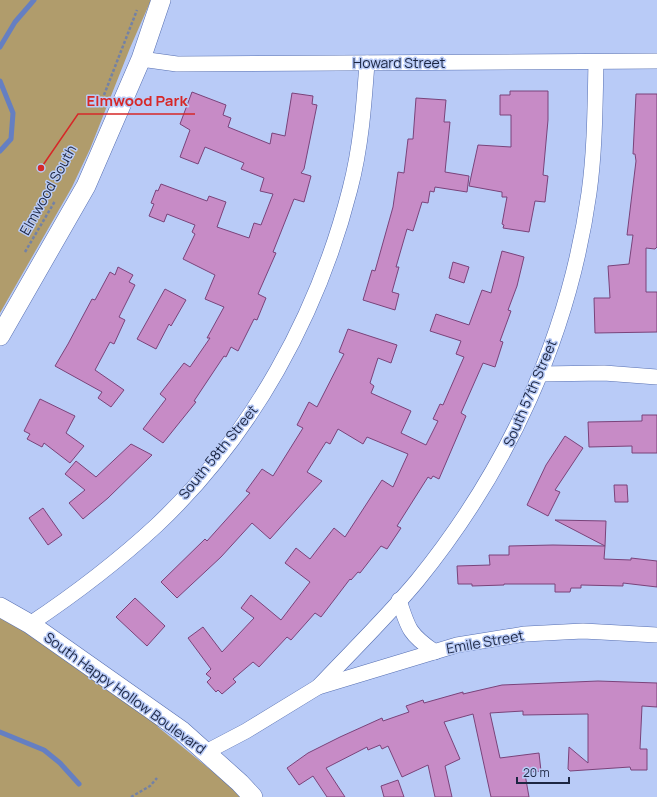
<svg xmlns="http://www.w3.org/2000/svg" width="657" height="797" font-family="Manrope,sans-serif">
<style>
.green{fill:#b09c6c}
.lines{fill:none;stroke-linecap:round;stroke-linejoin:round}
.stream{stroke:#657fc2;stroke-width:5}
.building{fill:#c78bc6;stroke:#7a437a}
.minor-casing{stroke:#566fb2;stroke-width:16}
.tertiary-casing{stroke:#566fb2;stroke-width:20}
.path{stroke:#7381a6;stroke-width:2.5;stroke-dasharray:3 2;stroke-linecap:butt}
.minor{stroke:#fff;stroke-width:15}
.tertiary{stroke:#fff;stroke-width:19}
.labels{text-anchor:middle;stroke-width:3;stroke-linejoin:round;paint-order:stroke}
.street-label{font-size:14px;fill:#1c2642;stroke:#b9cbf7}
.leader{fill:none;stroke:#d62828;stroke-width:1.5}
.callout-dot{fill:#d62828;stroke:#b9cbf7;stroke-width:1.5}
.callout-label{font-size:15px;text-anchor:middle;font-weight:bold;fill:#d62828;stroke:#b9cbf7;stroke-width:3;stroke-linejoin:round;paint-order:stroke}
</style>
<rect width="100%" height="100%" fill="#b9cbf7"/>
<g class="green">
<path d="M0,0H151L130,48L90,149L72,187L0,313Z"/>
<path d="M0,613L153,714L158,727L244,797H0Z"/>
</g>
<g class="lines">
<g class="stream">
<path d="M0,47L15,22L34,0"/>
<path d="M0,81L13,113L11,139L0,151"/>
<path d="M0,732L44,750L60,763L79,784"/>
</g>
</g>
<g class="building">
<path d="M510,91H548V120L543,175L548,176L545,202L535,201L529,232L503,228L504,225L502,224L507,197H502V192L469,186L478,145L511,147V115H500V95H510Z"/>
<path d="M192,92L226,105L223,115L231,118L228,127L270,144L272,133L285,136L292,93L313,96L312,104L317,105L304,169L301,173L311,176L304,202L294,199L273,252L276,253L258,294L266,298L257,320L254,319L238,351L231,347L226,357L224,356L194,401L196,402L163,443L143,429L166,399L160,394L184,363L190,367L210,338H207L224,307L205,299L215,275L183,259L195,234L192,232L195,225L167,214L164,222L149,216L154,204L151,203L156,190L158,191L161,184L207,201L209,196L226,202L217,227L249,238L254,223L261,225L273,194L260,191L264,178L241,169L244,163L205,147L198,164L180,157L190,130L180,124Z"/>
<path d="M636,94H657V247L655,249L646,248V292H657V332L595,333L594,298H610L608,266L629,264L633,235H627L636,161L635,154H633Z"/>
<path d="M416,98L446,100L444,122H450L445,172L469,176L467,192L435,187L434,192L430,191L428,203L422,202L413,231L407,229L396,267H399L392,292L399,294L395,310L363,300L372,270L375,271L393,207L398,172L404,173L408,139H413Z"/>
<path d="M502,251L524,257L517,286L508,310L511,311L500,341L503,342L495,367L483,363L461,413L466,416L439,479L433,476L431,479L428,477L397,526L401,528L387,549L381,546L360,573L358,572L351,580L350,579L321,617L315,613L291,640L287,637L259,667L253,662L233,679L236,682L222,694L218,690L216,692L207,682L211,678L206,674L211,669L188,638L203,627L222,652L254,618L241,608L251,595L281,620L310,582L285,563L296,548L310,559L334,528L345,537L382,480L393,487L408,454L367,437L363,444L338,429L330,444L326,442L307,472L322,481L270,539L252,523L221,557L177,598L161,582L205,539L207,541L250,493L246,491L262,469L273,476L303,428L297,425L309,402L317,407L344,354L339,352L348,329L397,345L391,363L378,358L370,383L374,386L371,393L411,411L401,433L426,445L438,421L433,419L440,404L443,405L464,357L456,354L461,341L430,331L436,314L469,325L482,290L491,293Z"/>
<path d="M453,262L469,267L464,283L449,278Z"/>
<path d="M118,267L133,275L129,282L135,285L119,317L125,320L114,344L110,342L95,370L124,390L111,407L98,398L102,392L55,366L68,344L92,299L95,300L110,272L115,275Z"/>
<path d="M165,289L186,300L171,326L169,324L156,349L137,339Z"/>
<path d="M40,399L75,416L66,433L84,446L70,463L44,443L42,447L27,439L30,434L24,431Z"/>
<path d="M642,415H657V453H632V446L589,447L588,422L642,421Z"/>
<path d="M565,436L583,448L555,490L560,492L548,516L527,505L546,465Z"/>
<path d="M131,444L152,455L108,498L83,519L69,503L85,490L65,474L76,461L96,477Z"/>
<path d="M614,485H627L628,502H615Z"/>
<path d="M43,508L62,535L48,545L29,518Z"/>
<path d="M555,520L606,521L605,546Z"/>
<path d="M553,545L605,546L604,559L631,560V558L657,561V587L623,583V586L581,585V588H571L570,592H555V584H504V585L472,586V584H458L457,566L490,565L489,555H509V546Z"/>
<path d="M135,598L165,626L147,646L116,617Z"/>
<path d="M598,681L657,683V707L642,706L640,749H647V770H631L630,767L570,771L568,769L569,747L588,763V714L523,715V711L490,713L500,758L539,753L541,771L530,772V773L525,774L529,797H491L473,714L444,722L460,759L445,766L452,797H435L428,765L402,777L388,746L382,749L380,745L368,750L367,747L326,768L345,797H327L313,776L299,785L287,768L308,753L340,737L382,718L383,721L409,712L406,706L423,700L424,703L463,692V694L502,685Z"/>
<path d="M398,780L404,797H384L381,786Z"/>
</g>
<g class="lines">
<defs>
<g id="minor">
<path d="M141,59L177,64L657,61"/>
<path d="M541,374L604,373L657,377"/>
<path d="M399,600C408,629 410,635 435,652"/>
<path d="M30,624C75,594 117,562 157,525C252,435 318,315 350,189C361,147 364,105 367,63"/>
<path d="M318,687C351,652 386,618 417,581C508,469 569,336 589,193C595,150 595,106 596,62"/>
<path d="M206,752L246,731L318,687L457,645L525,634L583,631L657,635"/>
</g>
<g id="tertiary">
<path d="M0,336L86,186L141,59L161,0"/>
<path d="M0,607L30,624L182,731L240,783L253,797"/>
</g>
</defs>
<use href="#minor" class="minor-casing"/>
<use href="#tertiary" class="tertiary-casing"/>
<g class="path">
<path d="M104,95L137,10"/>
<path d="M25,252L55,201"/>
<path d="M131,797L150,786L157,778"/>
</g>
<use href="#minor" class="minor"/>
<use href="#tertiary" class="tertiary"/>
</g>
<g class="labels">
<g class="street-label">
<text x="399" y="68">Howard Street</text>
<text transform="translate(48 190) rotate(-61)" y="5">Elmwood South</text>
<text transform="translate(530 393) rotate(-67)" y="5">South 57th Street</text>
<text transform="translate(218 452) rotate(-51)" y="5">South 58th Street</text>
<text transform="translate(485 642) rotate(-10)" y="5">Emile Street</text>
<text transform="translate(125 693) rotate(36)" y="5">South Happy Hollow Boulevard</text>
</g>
</g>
<path class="leader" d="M41 168L78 114H195"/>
<circle class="callout-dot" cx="41" cy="168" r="4"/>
<g class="callout-label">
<text x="137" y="106">Elmwood Park</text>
</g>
<path d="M517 777v6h52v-6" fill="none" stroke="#1c2642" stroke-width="2"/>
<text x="523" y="777" font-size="12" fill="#1c2642" stroke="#b9cbf7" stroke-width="3" paint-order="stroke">20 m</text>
</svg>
